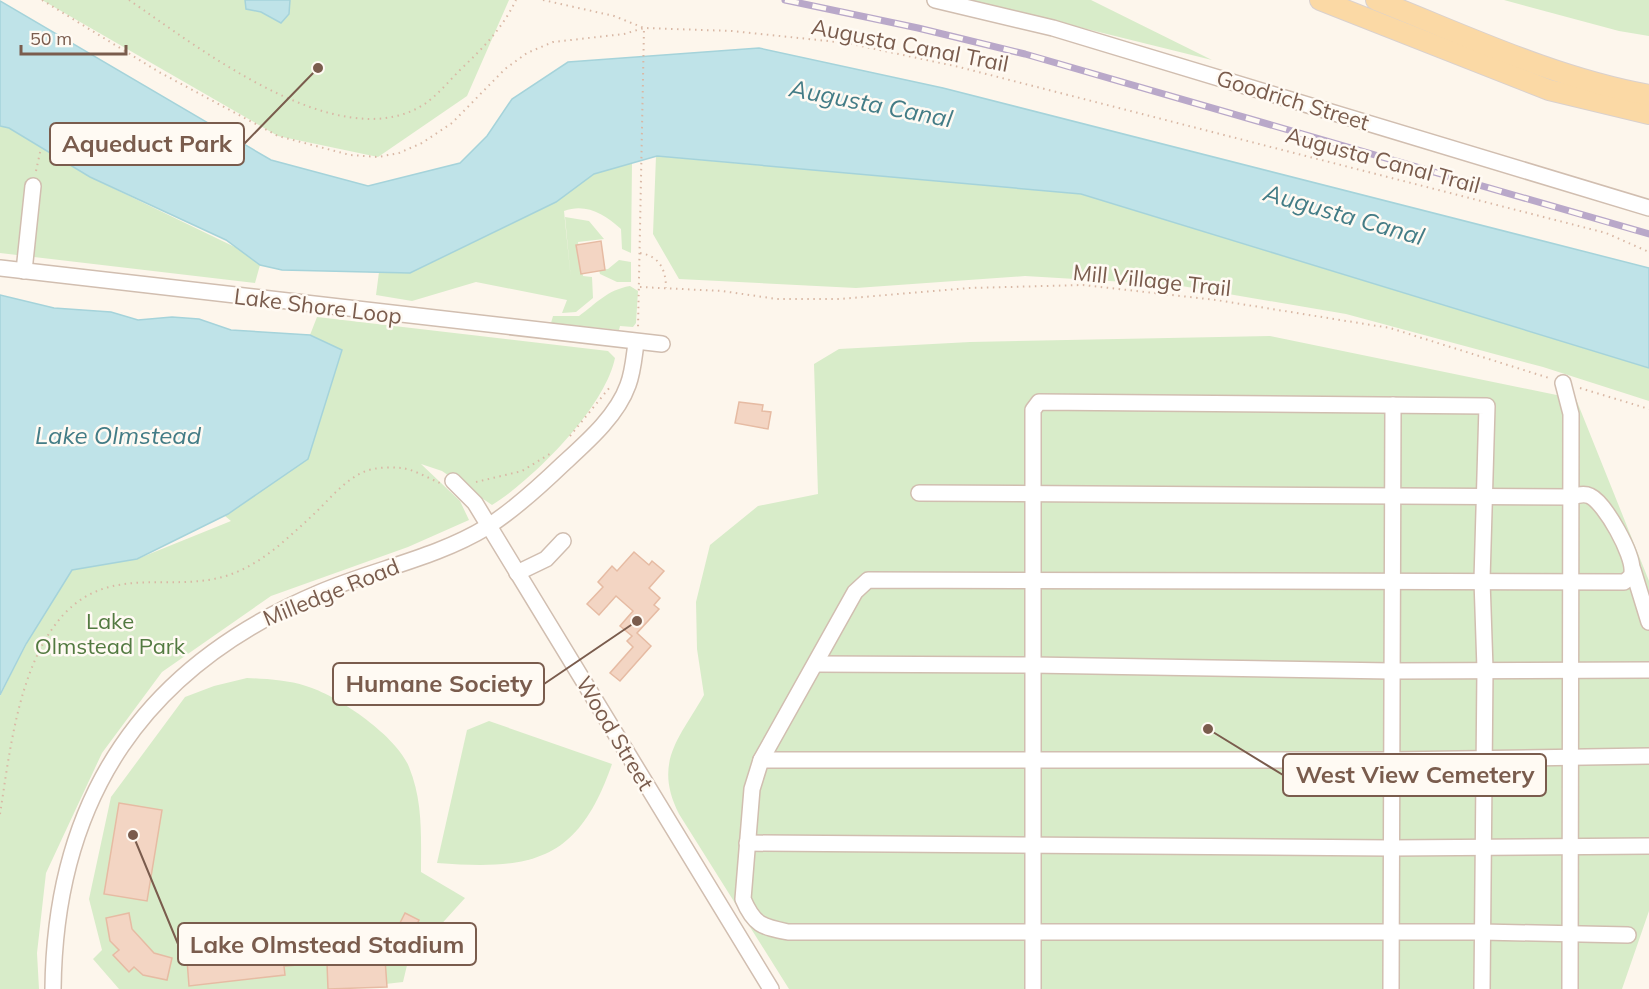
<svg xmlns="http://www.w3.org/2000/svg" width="1649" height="989" font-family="Mulish,sans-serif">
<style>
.green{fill:#d8ecc9}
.water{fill:#bfe3e8;stroke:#a5d3da;stroke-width:1.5}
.building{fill:#f3d5c3;stroke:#e6bba3;stroke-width:1.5}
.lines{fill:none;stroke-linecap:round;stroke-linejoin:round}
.minor-casing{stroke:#d1beb0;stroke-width:18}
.major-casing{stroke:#dad1cd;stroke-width:22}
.path{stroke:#d9b8a5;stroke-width:2;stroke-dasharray:1.5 4.5;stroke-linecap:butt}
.minor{stroke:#fff;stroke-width:15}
.major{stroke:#fbd9a5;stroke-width:20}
.rail-casing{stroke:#b9a8c9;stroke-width:7}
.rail{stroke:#fffaf3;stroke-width:4.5;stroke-dasharray:14;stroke-linecap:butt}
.labels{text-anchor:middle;stroke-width:5;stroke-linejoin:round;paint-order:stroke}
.street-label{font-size:22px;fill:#7a5c4d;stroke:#fffaf3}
.park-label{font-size:22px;fill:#537a41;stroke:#fffaf3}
.water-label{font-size:24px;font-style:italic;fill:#437c86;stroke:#fffaf3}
.leader{fill:none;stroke:#7a5c4d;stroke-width:2}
.callout-dot{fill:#7a5c4d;stroke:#fffaf3;stroke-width:2}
.callout{fill:#fffaf3;stroke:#7a5c4d;stroke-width:2}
.callout-label{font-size:24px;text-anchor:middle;font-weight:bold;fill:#7a5c4d}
</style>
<rect width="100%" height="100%" fill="#fdf6ec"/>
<g class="green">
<path d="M42,0H509L467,96L378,157L278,136Z"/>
<path d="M970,0H1091L1212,60Z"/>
<path d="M1504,0H1649V36L1619,31Z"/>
<path d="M0,126L9,128L90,177L241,250L260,265L255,283L0,253Z"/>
<path d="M656,156L1081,194L1649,368V401L1543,367L1346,314L1176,285L1025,276L856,288L679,279L653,234Z"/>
<path d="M632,163L631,253L622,249L621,229C604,214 586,203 564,211L571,280L565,217L589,221L604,239L578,242L583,276L592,277L593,298L576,312L562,313L567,300L476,282L412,301L376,295L379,272L410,273L556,202L594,174Z"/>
<path d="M619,260L631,262V282H617L600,274L599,270L608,269Z"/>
<path d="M630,286L638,291L636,323L633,327L620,326L619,330L551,323L553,316H579C597,303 607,290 630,286Z"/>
<path d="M317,317L608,351L615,358C605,407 534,479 492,505L442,471L421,464L460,501L469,520L408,547L271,596L162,672L102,753L46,873L37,953L39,989H0V696L28,641L72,570L137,559L231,521L225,516L308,459L342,350L310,335Z"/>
<path d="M1270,336L1576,399L1649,581V911L1622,989H789L679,814C653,762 679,739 704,695L697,649L696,602L710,545L758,506L818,494L814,364L839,349L970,342Z"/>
<path d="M247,678C267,679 287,680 306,686C337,695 397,736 409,767C423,801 421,836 421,872L465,898L408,961L403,982L341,989H119L93,959L102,950L89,899L111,797L185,697L214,686Z"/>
<path d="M489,721L612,764C578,862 532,870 437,863L467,730Z"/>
</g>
<g class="water">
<path d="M245,0H290L289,14L281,23L261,12L246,9Z"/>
<path d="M0,1L271,160L368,186L460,163L487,136L512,99L568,62L759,48L943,88L1649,268V368L1081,194L657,156L594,174L556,202L410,273L282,270L260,265L226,240L90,177L9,128L0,126Z"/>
<path d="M0,295L54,308L111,312L138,320L172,317L199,319L231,330L310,335L342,350L308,459L228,514L137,559L72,570L26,644L0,695Z"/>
</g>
<g class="building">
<path d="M601,241L605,270L581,274L576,245Z"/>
<path d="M739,402L763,405L762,411L771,412L768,429L735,423Z"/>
<path d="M634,552L649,565L652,561L664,571L649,588L660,598L654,605L659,609L637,633L651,646L620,681L610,673L633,647L627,641L632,636L620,626L633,611L616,596L599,615L587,604L603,587L598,582L612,566L617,571Z"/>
<path d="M119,803L162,810L147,901L104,894Z"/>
<path d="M129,913L132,929L154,953L172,958L167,980L143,975L134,967L129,972L113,955L119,950L110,941L106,918Z"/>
<path d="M405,913L419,920L414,930L400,923Z"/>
<path d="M383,930L387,987L328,989L327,963L284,966L285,975L189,986L187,960L292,949L291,944L336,941V933Z"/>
</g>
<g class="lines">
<defs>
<g id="minor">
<path d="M935,0L1053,28L1649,208"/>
<path d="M0,268L662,344"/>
<path d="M24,271L33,186"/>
<path d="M1563,383L1571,414L1570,989"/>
<path d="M453,481L475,503L771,989"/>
<path d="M919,493L1572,497C1578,495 1584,493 1590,496C1605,503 1634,555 1632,572C1632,577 1628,579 1624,582L868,580L855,592L761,760L752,789L743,899C754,925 762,927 788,932H1482L1628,935"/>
<path d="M1633,570L1649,622"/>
<path d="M517,573L546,559L563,541"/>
<path d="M816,664L1032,665L1391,671L1649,670"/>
<path d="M761,760H1391L1649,756"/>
<path d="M747,843L1390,848L1649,846"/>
<path d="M53,989C55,797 144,666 321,592C375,569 436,558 487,527C514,510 540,486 563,464C587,442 617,416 628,385C633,372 634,357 636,343"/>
<path d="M1033,989V410L1039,402L1487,406L1482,580L1485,669L1482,989"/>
<path d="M1391,989L1393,405"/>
</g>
<g id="major">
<path d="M1320,0L1549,90L1649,114"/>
<path d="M1376,0C1465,35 1554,78 1649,95"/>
</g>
</defs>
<use href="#minor" class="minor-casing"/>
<use href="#major" class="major-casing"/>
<g class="path">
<path d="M42,0L159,72L278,136L350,155L378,157L399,153L422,143L452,123L505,69L527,53L553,42L624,34L644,28L732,31L847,43L959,67L1606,233L1649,252"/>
<path d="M129,0C197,46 338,158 423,105C437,96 448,82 460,70C483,48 502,29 516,0"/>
<path d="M543,0L614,16L644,28L638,328"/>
<path d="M36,171L41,148"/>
<path d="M640,253C659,256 666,269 666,288"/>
<path d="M640,287L722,291L777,299H839L970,288L1083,285L1216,300L1390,328L1549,378"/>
<path d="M1580,388L1649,409"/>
<path d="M570,436L610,387"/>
<path d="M476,482L522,471L553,452"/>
<path d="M0,814C10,750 19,663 64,614C115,560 180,598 239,571C267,559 291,535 314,514C330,499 345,479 366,471C377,467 391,467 402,468C415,470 428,478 440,483"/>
</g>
<use href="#minor" class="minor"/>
<use href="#major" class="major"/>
<defs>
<path id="rail" d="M785,0L918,28L1025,54L1649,234"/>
</defs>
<use href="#rail" class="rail-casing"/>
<use href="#rail" class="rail"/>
</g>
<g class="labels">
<g class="street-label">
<text transform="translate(910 45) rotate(11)" y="8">Augusta Canal Trail</text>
<text transform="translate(1293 100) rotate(17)" y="8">Goodrich Street</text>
<text transform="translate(1383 160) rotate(15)" y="8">Augusta Canal Trail</text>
<text transform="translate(1152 280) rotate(6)" y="8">Mill Village Trail</text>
<text transform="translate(318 306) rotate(7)" y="8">Lake Shore Loop</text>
<text transform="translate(331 592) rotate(-22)" y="8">Milledge Road</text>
<text transform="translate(615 733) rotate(59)" y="8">Wood Street</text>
</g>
<g class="park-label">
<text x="110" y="629">Lake<tspan x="110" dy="25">Olmstead Park</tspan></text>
</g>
<g class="water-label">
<text transform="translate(871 104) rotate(11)" y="8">Augusta Canal</text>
<text transform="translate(1344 215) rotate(16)" y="8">Augusta Canal</text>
<text x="118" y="444">Lake Olmstead</text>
</g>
</g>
<path class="leader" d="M318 68L244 144M637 621L544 684M1208 729L1283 775M133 835L178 944"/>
<g class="callout-dot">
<circle cx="318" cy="68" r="6"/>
<circle cx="637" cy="621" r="6"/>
<circle cx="1208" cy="729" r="6"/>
<circle cx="133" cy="835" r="6"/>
</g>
<g class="callout">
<rect x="50" y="123" width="194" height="42" rx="6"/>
<rect x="333" y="663" width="211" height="42" rx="6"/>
<rect x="1283" y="754" width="263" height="42" rx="6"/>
<rect x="178" y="923" width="298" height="42" rx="6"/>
</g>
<g class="callout-label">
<text x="147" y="152">Aqueduct Park</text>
<text x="439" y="692">Humane Society</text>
<text x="1415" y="783">West View Cemetery</text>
<text x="327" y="953">Lake Olmstead Stadium</text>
</g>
<path d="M21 45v9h105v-9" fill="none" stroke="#7a5c4d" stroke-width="3"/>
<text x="30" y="45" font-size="18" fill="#7a5c4d" stroke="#fffaf3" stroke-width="4.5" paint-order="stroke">50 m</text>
</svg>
